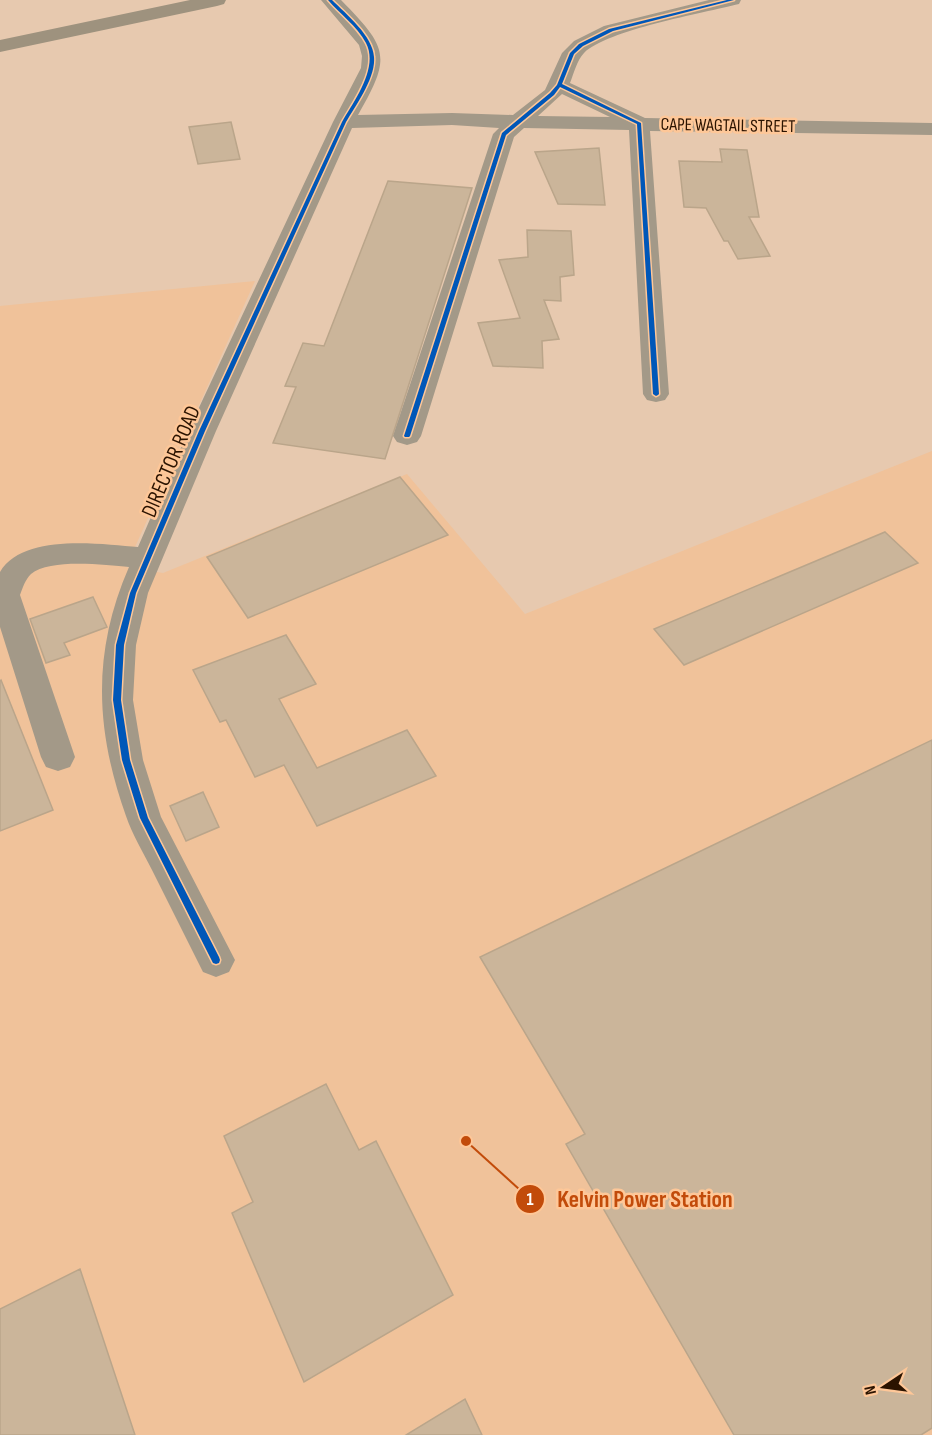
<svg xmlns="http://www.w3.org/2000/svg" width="932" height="1435" font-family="'Sofia Sans Condensed',sans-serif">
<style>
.built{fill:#f0c29a}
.building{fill:#cbb59a;stroke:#baa58a;stroke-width:1.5}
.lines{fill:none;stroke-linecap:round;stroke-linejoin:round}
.minor{fill:#a39988;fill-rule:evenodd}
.major{fill:#9e927e;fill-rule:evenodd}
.cycleway-casing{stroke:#fec798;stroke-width:3}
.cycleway{fill:#0057b8;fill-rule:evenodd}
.labels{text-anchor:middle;stroke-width:5;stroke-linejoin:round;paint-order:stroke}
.far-street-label{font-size:18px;fill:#2b1300;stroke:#fec798}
.street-label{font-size:22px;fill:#2b1300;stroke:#fec798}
.leader{fill:none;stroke:#c24b0a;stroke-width:2}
.callout-dot{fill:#c24b0a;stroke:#fec798;stroke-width:2}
.mark-label{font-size:18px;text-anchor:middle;font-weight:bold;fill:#fff}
.callout-label{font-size:24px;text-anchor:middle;font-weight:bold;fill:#c24b0a;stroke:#fec798;stroke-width:5;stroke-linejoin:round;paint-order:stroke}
</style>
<rect width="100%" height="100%" fill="#e7c9af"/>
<path class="built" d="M255,281L126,567L163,573L407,474L525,614L932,451V1435H0V306Z"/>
<g class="building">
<path d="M231,122L240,159L198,164L189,127Z"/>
<path d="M599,148L605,205L558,204L535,152Z"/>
<path d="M720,149L747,150L759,217H749L770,256L738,259L728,241H724L706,208L684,207L679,161L722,162Z"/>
<path d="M388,181L472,188L385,459L273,443L296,387L285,386L303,343L324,346Z"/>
<path d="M527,230L571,231L574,275L560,277L561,301L544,300L559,339L542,341L543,368L493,366L478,323L520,318L499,260L528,257Z"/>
<path d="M400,477L448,535L248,618L207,557Z"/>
<path d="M885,532L918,563L684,665L654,629Z"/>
<path d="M93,597L107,627L64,643L70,655L46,663L30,619Z"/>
<path d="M286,635L316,684L279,699L317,768L407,730L436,776L317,826L284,765L255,777L226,720L220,722L193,670Z"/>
<path d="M1,680L53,810L0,831V681Z"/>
<path d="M932,740V1428L921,1435H734L566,1144L585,1134L480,957Z"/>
<path d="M203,792L219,827L186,841L170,806Z"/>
<path d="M326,1084L359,1150L376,1141L453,1295L304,1382L232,1213L253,1202L224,1136Z"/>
<path d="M80,1269L135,1435H0V1309Z"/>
<path d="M465,1399L482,1435H406Z"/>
</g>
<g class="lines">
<path class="minor" d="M321,0H341C388,48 392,56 358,115L452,113L513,115L545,90L562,53L574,41L604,26L709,0H741L739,4C703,13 607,30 584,53C577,60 574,73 570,83L645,118L932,123V135L650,131L669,394L665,400L656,402L647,400L643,394L629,130L524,128L514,137L421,436L417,442L407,445L397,442L393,436L493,134L499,128L452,125L352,128L216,431L148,593L136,645L133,700L143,760L161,817L235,960L229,972L216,977L203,972C186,938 169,904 152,870C143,852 132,834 126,816C95,729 92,652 129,567C105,565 50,558 31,574C25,580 23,587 20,595L75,757L70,767L58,771L46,767L41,757L0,627V572C23,533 99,544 138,547L188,431L333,122L361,68L362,56L359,45ZM562,94L610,117L538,116Z"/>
<path class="major" d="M190,0H226L224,4L217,6L0,52V40Z"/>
<defs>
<g id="cycleway">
<path d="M328,0H332C346,14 373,36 374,57C376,77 356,105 346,122L205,431L136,593L124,645L121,700L130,760L148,818L219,957L220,960L219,963L216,964L213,963L140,818L122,760L113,700L116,645L130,593L199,431L342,122C354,101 379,68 366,43C357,26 340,14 328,0Z"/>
<path d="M727,0H734L613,31L583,46L574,54L562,84L641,123L659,394L658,395L656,396L653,394L637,124L560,87L554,95L506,135L410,436L409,437H405L404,436L502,133L550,93L557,85L570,53L579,44L609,29Z"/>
</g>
</defs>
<use href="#cycleway" class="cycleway-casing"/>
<use href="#cycleway" class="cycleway"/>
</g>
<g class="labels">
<g class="far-street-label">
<text transform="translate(728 125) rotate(1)" y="6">CAPE WAGTAIL STREET</text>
</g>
<g class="street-label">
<text transform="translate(170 461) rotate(-67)" y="8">DIRECTOR ROAD</text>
</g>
</g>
<path class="leader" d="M466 1141L530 1199"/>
<g class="callout-dot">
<circle cx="466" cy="1141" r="6"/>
<circle cx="530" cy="1199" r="15"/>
</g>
<g class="mark-label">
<text x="530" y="1205">1</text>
</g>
<g class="callout-label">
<text x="645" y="1207">Kelvin Power Station</text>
</g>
<g transform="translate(884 1387) rotate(257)" stroke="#fec798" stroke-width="4.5" paint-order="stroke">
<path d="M0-4.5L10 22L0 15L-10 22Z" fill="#2b1300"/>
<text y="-9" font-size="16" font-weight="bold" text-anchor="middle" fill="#2b1300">N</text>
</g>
</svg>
